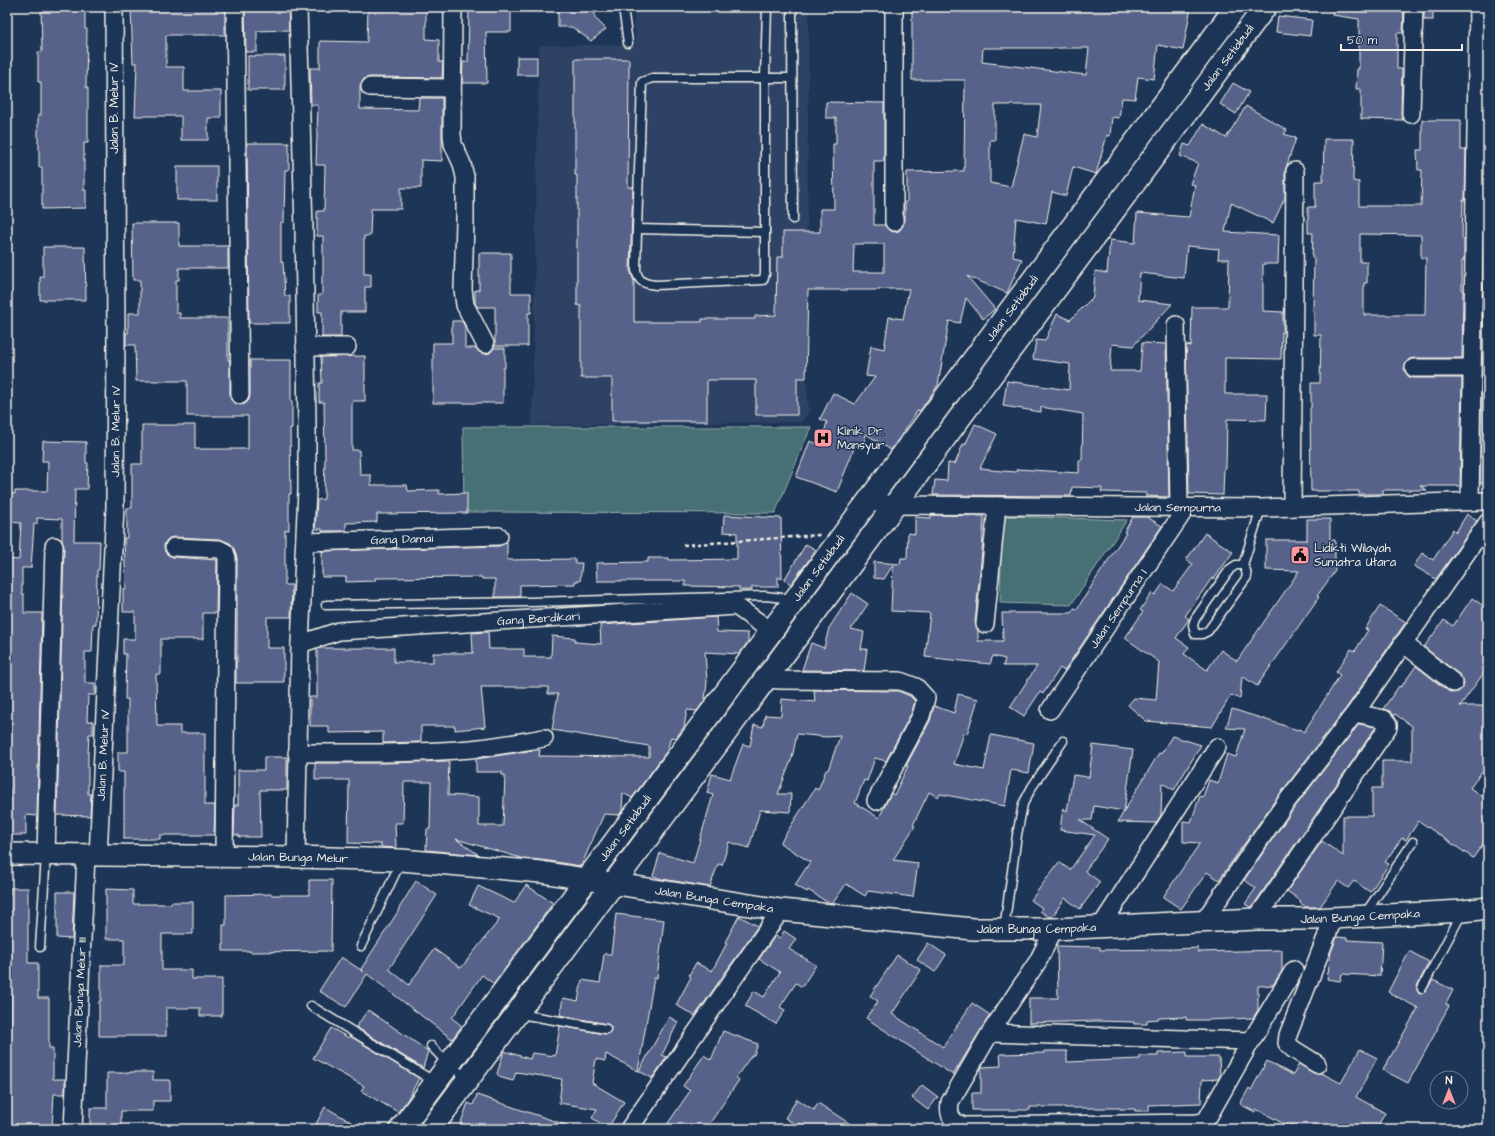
<svg xmlns="http://www.w3.org/2000/svg" width="1495" height="1136" font-family="'Architects Daughter',sans-serif">
<style>
.built{fill:#2e4266}
.green{fill:#477074;stroke:#9eb0ae}
.building{fill:#576289;stroke:#f4f1e8;fill-rule:evenodd}
.lines{fill:none;stroke-linecap:round;stroke-linejoin:round}
.service-casing{stroke:#f4f1e8;stroke-width:11}
.minor-casing{stroke:#f4f1e8;stroke-width:20}
.tertiary-casing{stroke:#f4f1e8;stroke-width:24}
.primary-casing{stroke:#f4f1e8;stroke-width:25}
.path{stroke:#f4f1e8;stroke-width:2.5;stroke-dasharray:4 3;stroke-linecap:butt}
.service{stroke:#1d3557;stroke-width:8}
.minor{stroke:#1d3557;stroke-width:17}
.tertiary{stroke:#1d3557;stroke-width:21}
.primary{stroke:#1d3557;stroke-width:22}
.labels{text-anchor:middle;stroke-width:3;stroke-linejoin:round;paint-order:stroke}
.street-label{font-size:12px;fill:#f4f1e8;stroke:#1d3557}
.poi-label{font-size:12px;fill:#f4f1e8;stroke:#1d3557;text-anchor:start}
</style>
<rect width="100%" height="100%" fill="#1d3557"/>
<filter id="ink" filterUnits="userSpaceOnUse"><feTurbulence type="fractalNoise" baseFrequency=".025" numOctaves="2"/><feDisplacementMap in="SourceGraphic" scale="8" xChannelSelector="R" yChannelSelector="G"/><feConvolveMatrix kernelMatrix="1 2 1 2 8 2 1 2 1" color-interpolation-filters="sRGB"/></filter>
<g filter="url(#ink)">
<path class="built" d="M634,7H809L806,378L809,412L801,422L532,425L539,45H635Z"/>
<g class="green">
<path d="M463,427H811L775,513L464,512Z"/>
<path d="M1002,516L1127,520L1071,605L1000,603Z"/>
</g>
<g class="building">
<path d="M41,7H85V29H87L86,88H88V143H84V190H86V208L42,209V167H39V143H38V115H41V82H38V52H42Z"/>
<path d="M131,7H225V35H166V67H184V91H221V118H208V140H181V116H135L137,63H133Z"/>
<path d="M245,7H288L289,30L257,31V52H246Z"/>
<path d="M368,7H426V39L439,40V62H443L442,78L370,77L365,78L360,85V109L418,110L419,98H442V161L421,160V188H401V209H371L370,236H364V274H371V287H365V312H341V337H322V312H318V295H322V275H323V236H317V211H324L325,165H316L318,105H311L310,68H320V41L367,42Z"/>
<path d="M469,7H511V32H486L487,83H462L463,62H468Z"/>
<path d="M558,7H595V18L606,29L591,41L572,27H558Z"/>
<path d="M912,7H957V12H1002V7H1191L1183,50L1158,45L1154,79L1138,77L1135,99L1122,98L1119,118L1112,117L1110,136L1107,135L1096,174L1073,167L1066,196L1052,192L1046,224L1016,218L1013,257L1022,259L1007,293L967,276L995,309L983,319L966,298L960,323L949,321L938,385L920,411L918,410L891,450L866,434L863,447L855,446L837,492L796,477L810,441L821,445L827,422L820,419L833,393L855,404L875,377L866,376L871,346L884,349L889,317L903,319L909,289H880V290H808L806,378H797V415H756V380H707V421H612V378H581V306L577,305V175H575V59H629L628,187H633L630,270L634,281V322H702V319H755V316L776,315L777,257H783V232H820V209H834L833,144H836V118H826V102L884,103V161H874V225H885L889,230L894,232L899,231L902,227L905,221V202H907V172L964,171L965,80H912ZM983,48H1089L1086,75L982,62ZM995,105H1041L1037,137L1024,134L1011,187L990,183V140H995ZM854,244H884V272H853Z"/>
<path d="M1333,7H1404L1403,33H1397V69H1402L1401,114L1403,120L1361,119V89H1356L1357,69H1359V19L1332,15Z"/>
<rect x="1424" y="7" width="9" height="13"/>
<path d="M1278,16L1312,20L1310,36L1276,32Z"/>
<rect x="248" y="56" width="37" height="34"/>
<rect x="517" y="57" width="20" height="18"/>
<path d="M1233,83L1249,92L1236,114L1220,104Z"/>
<path d="M1246,106L1287,130L1284,134L1296,138L1285,171V198L1273,223L1231,203L1225,232L1279,235L1278,264H1263V311L1283,312V332H1282L1281,359L1225,358V394H1267L1266,420L1227,419L1226,468H1224L1223,495L1189,494L1186,345L1191,346L1192,307H1228L1229,259H1218L1219,249L1187,246L1184,278L1140,273L1138,300L1172,304L1133,346L1112,344L1110,371H1140L1142,343L1166,344L1169,497L1145,496L1147,493L1101,492L1102,488L1072,487L1071,496L933,495L935,480L947,481L948,463L955,464L963,444L965,445L975,424L997,434L980,468L990,469V470L1016,472L1017,469L1079,473V460H1082L1083,414L1041,407V412L1003,406L1007,381L1069,390L1070,364L1033,359L1036,340L1045,341L1057,314L1070,320L1093,297L1095,271L1107,273L1110,240L1135,243L1137,213L1189,217L1195,185L1190,184L1198,163L1180,156L1184,144L1190,146L1203,124L1226,138Z"/>
<path d="M1422,120H1461V150H1466L1465,200H1463L1462,239H1464V261H1462V291H1463L1462,358H1414L1409,359L1406,363L1404,368L1406,373L1409,377L1414,378H1462L1460,486H1420L1427,490H1383V494H1359V491H1311L1310,408H1311V383H1320L1321,335H1314V311H1313L1314,258H1312L1313,233H1308V207H1315V181H1323L1324,139H1354L1353,181L1359,182V206H1421L1422,170H1418L1417,150H1422ZM1360,234L1421,235V258H1426L1425,315H1364V283H1367V262H1360Z"/>
<path d="M247,143H289V170H285L284,222H281V262H283L285,296H290V323H249Z"/>
<rect x="177" y="166" width="40" height="34"/>
<path d="M132,223H179V246H228V268H179V280H176V313H180V318H228V360H230V395L231,400L235,403L240,405L245,404L249,400L250,395V360H291V401H292V428H290L291,494H289V530H285V585H292L291,617H267V648H284V682H254V683H236V662H237V558L234,549L230,543L219,539L174,537L169,538L166,541L164,546L165,552L168,555L173,557L217,560L216,613H203V639H161V674H156L157,726H180V733H205V805H215L214,835H160V839H124V772H118V752H128V699H125L126,654H123V639H135V612H123V589H126L124,538H127V508H132V464H142V425H195V449H248V416H187V381H136L135,345H126V333H128V313H140V280H133Z"/>
<rect x="1484" y="239" width="4" height="22"/>
<path d="M43,247H85L86,300H40V277H43Z"/>
<path d="M479,253H511V293H531V313H528V346H495V307H477L475,303V290H479Z"/>
<rect x="1483" y="294" width="5" height="33"/>
<path d="M452,321H462L465,327V348H476L479,352L485,354L490,353L494,348H505V368H503V403H433V343H452Z"/>
<path d="M1482,354H1488V483H1480Z"/>
<path d="M365,356V401H352V450H359L360,475H371V485H407L408,491L439,490V494L467,493V513L377,514V522L346,523V531H322V529H315L317,500L324,499L325,458L324,402H319V383H322L321,357Z"/>
<path d="M43,441L86,442V463H88L87,489H75L74,541H100L99,570H97L96,624H93L92,652H85V683H95V695H88L87,721H93V734H89L88,754V794H91L90,816L57,815L64,546L62,540V519L37,518V524H34L31,568H22V594H24V613H42L37,816L26,815V835H9L10,789H7V559L19,560L21,523L7,522V493L15,494V491H47L48,461H42Z"/>
<path d="M1467,514L1477,521L1436,579L1414,566L1422,553L1433,560L1453,529L1456,532Z"/>
<path d="M724,515L781,518L782,579L778,577V587H752V590H739V587L685,586V581H597L596,563L648,562V558H669V560L737,559V533L723,532Z"/>
<path d="M931,515L984,516L982,551L975,623L978,631V641H1003L1002,613H1071L1074,608L1077,609L1096,579L1126,533L1124,532L1133,517H1147L1162,526L1064,671L1060,668L1043,694L1040,692L1024,716L1010,707L1037,666H1003L1005,659L993,656L990,664L925,657L930,613L891,611L893,565L884,579L874,578V562L900,564L901,558H907L908,533L915,534V517L931,518Z"/>
<path d="M1307,519H1330V540H1335V571L1317,596L1319,597L1257,686L1242,676L1240,699L1231,695L1212,727L1146,721L1128,705L1134,698L1156,700L1159,662L1125,638L1143,612L1140,610L1152,593L1155,595L1163,584L1173,591L1193,564L1186,560L1205,533L1233,552L1214,579L1212,578L1185,616L1189,619L1176,638L1189,647L1184,654L1207,670L1221,650L1237,661L1299,571L1266,570V540H1307Z"/>
<path d="M507,542V560L575,559V563H582L580,581H575V584L520,585V597H495V579H482V577L375,578V581L346,582V577H322V551L499,546Z"/>
<path d="M806,544L816,550L791,584L784,580Z"/>
<path d="M852,593L868,604L851,629L864,632L861,649H867L864,671L802,670L811,643L824,648L829,628Z"/>
<path d="M1472,598L1488,609V667L1460,706H1488V763L1470,788L1488,800V837L1473,858L1419,821L1406,840L1402,838L1385,862L1389,864L1370,892L1354,881L1348,888L1338,881L1320,907H1306L1300,903L1301,901L1287,891L1322,841L1343,856V816H1372V788H1382V761H1412V726L1395,714L1394,716L1391,712L1383,709L1399,686L1401,687L1416,666L1448,691L1453,693L1457,692L1462,689L1464,684L1463,680L1460,675L1424,647L1444,620L1453,626Z"/>
<path d="M1380,606L1406,622L1347,707L1276,799L1219,880L1207,872L1181,909L1163,897L1200,843L1183,842V821L1191,822L1200,796L1203,797L1209,780L1218,783L1227,754L1236,757L1245,729L1226,728L1232,709L1298,730L1299,729L1304,732L1340,675L1336,672L1351,649L1355,651L1368,630L1365,629Z"/>
<path d="M716,617L717,632L748,633V642L739,654L705,652L707,682L705,700L697,711L687,710L684,727L676,738L671,737L667,751L632,798L623,793L622,811L619,815L604,814L581,866L549,861L521,858L456,839L479,855L426,850L427,829H430L431,782H404L403,823H395L396,848L381,847V844L348,843L349,780H315V763H384L449,761L448,795L479,797V826H503L505,775H502V772H476V759L534,750H540L539,756L649,757V746L552,730L558,694H548V687H481L485,727L455,730V726H421V742L383,743V732L329,733V726H310V697H317V649L321,648H394V662H433V653H473L472,633L488,632L489,649H524V657H551L552,636L575,638V642L601,644L600,625Z"/>
<path d="M814,690L898,691L910,696L915,701L912,712L886,761L875,758L867,781L864,780L855,803L879,818L891,793L894,795L908,766H906L930,721L934,706L954,713L958,694L978,699L967,734L964,733L954,764L984,770L991,735L1034,743L1029,773L1011,770L1005,806L940,794L938,797L929,792L913,825L915,826L893,860L918,863L913,897L868,891L865,896L846,884L833,903L827,902L808,890L807,892L795,885L810,862L780,843L815,788L818,790L826,770H828L840,736L827,737L797,734L792,758L778,794H791L790,812L760,810L749,848L729,842L722,865L718,864L710,887L662,879L653,876L660,853L693,863L713,795L707,793L712,774L730,779L743,744L750,746L754,725L763,727L765,715L781,716L782,699L815,702Z"/>
<path d="M1359,724L1376,727L1252,907H1250L1245,904L1256,888L1244,880L1292,811Z"/>
<path d="M1172,736L1201,745L1174,790L1162,783L1161,815L1156,823L1118,822L1124,811L1094,806L1092,820H1080L1108,839L1085,871L1100,882L1080,909L1065,898L1052,917H1049L1040,911L1042,908L1031,900L1059,862L1070,870L1095,835L1060,830L1063,808L1067,811L1073,775L1089,777L1093,745L1133,750L1124,811L1159,753L1161,754Z"/>
<path d="M264,757H287V790H260L261,837H239V835H234L235,805H238V770H264Z"/>
<path d="M309,880H332L331,951L250,952V951H223V925H226V895L272,894V895H309Z"/>
<path d="M416,881L437,895L389,969L409,985L434,949L461,968L500,919L469,905L478,886L514,903L526,885L553,903L494,984L482,975L452,1018L462,1026L452,1039L367,974L346,1007L319,991L341,957L364,972L361,969L399,910H398Z"/>
<path d="M10,888H28V963H38V998H49V1048H53V1079H65V1094H54L52,1127H50V1129H7V1033H11V991H7V955H10V918H7V895H10Z"/>
<path d="M106,889L133,890V904H171V902H193V934H162V970H192V979H222V1016H200V1008H166V1036H99V1001H101V965H124V939H106Z"/>
<path d="M57,892H74L72,939L57,938Z"/>
<path d="M616,914L664,920L657,978H654L638,1071L606,1054L605,1061L596,1059L592,1083L624,1102L608,1128L592,1118L597,1109L559,1103L562,1079L516,1072L513,1081L502,1078L497,1074L504,1051L530,1059L532,1053L555,1056L560,1026L605,1034L610,1032L611,1027L607,1024L560,1015L563,998L578,1001L582,980L600,983L604,954H611Z"/>
<path d="M739,916L758,926L695,1016L676,1005L691,977L689,975L696,963L712,971L727,943L725,942Z"/>
<path d="M784,931L796,939L789,949L816,965L802,987L796,983L780,1007L785,1010L776,1024L745,1006L754,991L764,997L780,972L759,959L775,936L780,938Z"/>
<path d="M1337,937L1347,938V940L1382,942L1380,976L1342,974L1340,981L1327,979L1331,952Z"/>
<path d="M928,943L946,955L935,972L917,960Z"/>
<path d="M1057,946L1100,947V950L1176,949L1198,948V952L1282,950V971L1273,985L1258,986V1010L1253,1018L1206,1020H1186V1017L1159,1018V1019L1147,1020V1024H1134V1022L1097,1021L1029,1023V998H1058Z"/>
<path d="M1409,951L1429,962L1417,986V991L1419,993L1425,992L1433,980L1453,990L1446,1004L1449,1006L1437,1028H1438L1408,1083L1383,1070L1418,1008L1388,992Z"/>
<path d="M897,955L921,970L892,1014L943,1047L972,1003L990,1015L953,1075L866,1018L878,1001L870,996Z"/>
<path d="M368,1010L428,1051L423,1068L356,1027Z"/>
<path d="M669,1017L678,1022L662,1055L667,1057L652,1078L639,1071Z"/>
<path d="M331,1028L349,1038L350,1036L419,1078L406,1102L398,1112L361,1091L364,1086L313,1058Z"/>
<path d="M723,1031L758,1044L754,1055H752L736,1077L739,1080L706,1129H664L690,1091L683,1086L704,1055L711,1060Z"/>
<path d="M1360,1049L1377,1058L1356,1097L1385,1113L1376,1129H1346L1331,1123L1328,1129H1300L1291,1124L1290,1127L1256,1109L1255,1112L1240,1104L1249,1088L1251,1090L1267,1061L1293,1075L1299,1064L1312,1072L1316,1074L1321,1073L1341,1083Z"/>
<path d="M1044,1051H1067V1062L1140,1059V1056H1158V1053L1187,1052V1057H1219L1220,1076L1218,1079L1202,1080L1201,1103L1149,1105V1111H1135V1109H1120V1108H1065V1107H1030V1110H972V1093H981V1069L982,1067L1001,1066L1000,1054L1044,1053Z"/>
<path d="M130,1072H153V1080H170V1101H153V1111H121V1129H90V1108H107V1073H130Z"/>
<path d="M922,1085L938,1097L928,1110L912,1098Z"/>
<path d="M477,1095L572,1127L571,1129H472L460,1125L468,1103L473,1105Z"/>
<path d="M797,1099L814,1110L818,1103L858,1129H809L800,1123L798,1126L785,1118Z"/>
<path d="M325,1107L363,1129H324L316,1124Z"/>
</g>
<g class="lines">
<defs>
<g id="service">
<path d="M623,7L628,43"/>
<path d="M767,7L765,78V232L637,229L642,82L652,78H792"/>
<path d="M792,12L793,219"/>
<path d="M637,229L636,270C638,282 645,284 656,285L763,280L765,274V232"/>
<path d="M1236,565H1243L1246,571L1247,577L1208,631L1202,634H1195L1193,625L1195,619L1230,569Z"/>
<path d="M1243,565L1261,508"/>
<path d="M326,605L529,602L765,596L793,599"/>
<path d="M1365,914L1413,842"/>
<path d="M1004,929L1017,835L1023,804L1032,787L1063,741"/>
<path d="M361,946L401,861"/>
<path d="M40,947L46,855"/>
<path d="M1422,988L1462,913"/>
<path d="M311,1006L435,1082"/>
<path d="M520,1014L606,1029"/>
<path d="M431,1046L449,1065L468,1078"/>
</g>
<g id="minor">
<path d="M235,7L240,395"/>
<path d="M453,7L452,134L453,144L462,164L465,177V221L463,289L465,305L485,344"/>
<path d="M894,7V222"/>
<path d="M370,87L451,88"/>
<path d="M1411,114L1414,7"/>
<path d="M1176,325L1179,508"/>
<path d="M305,347H347"/>
<path d="M1414,368H1472"/>
<path d="M1470,501L1478,7"/>
<path id="s1" d="M868,502L895,505L1261,508L1488,501"/>
<path d="M1292,507L1295,171"/>
<path id="s2" d="M305,542L499,536"/>
<path d="M174,547L219,549L225,552L227,558L224,856"/>
<path d="M985,624L997,506"/>
<path d="M1403,643L1454,683"/>
<path id="s3" d="M300,644L339,631L736,606L771,631"/>
<path d="M766,679L781,680L900,681L916,687L926,698L921,716L876,801"/>
<path id="s4" d="M1050,710L1186,508"/>
<path d="M297,753C355,753 413,754 471,749C495,747 520,742 544,738"/>
<path d="M46,855L54,546"/>
<path id="s5" d="M98,856L115,507L116,330L114,7"/>
<path d="M296,857L300,644L307,490V423L304,231L298,7"/>
<path d="M1256,919L1388,727V724L1384,719L1355,713"/>
<path d="M1203,922L1284,805L1355,713L1488,522"/>
<path d="M1101,926L1217,747"/>
<path d="M990,1033L1251,1041L1208,1117L1204,1122L1197,1123L964,1126C951,1122 948,1115 950,1102L990,1033L1038,961L1054,929"/>
<path d="M1251,1041L1294,970"/>
<path d="M1317,1064L1293,1049L1287,1043L1288,1035L1334,917"/>
<path id="s6" d="M73,1129L86,856"/>
<path d="M629,1129L781,910"/>
</g>
<g id="tertiary">
<path id="s7" d="M7,854L296,857L401,860L541,872L781,910L973,929H1054L1256,919H1313L1463,911L1488,908"/>
</g>
<g id="primary">
<path id="s8" d="M401,1129L1236,7"/>
<path id="s9" d="M431,1129L1265,7"/>
</g>
</defs>
<use href="#service" class="service-casing"/>
<use href="#minor" class="minor-casing"/>
<use href="#tertiary" class="tertiary-casing"/>
<use href="#primary" class="primary-casing"/>
<path class="path" d="M683,545L820,535"/>
<use href="#service" class="service"/>
<use href="#minor" class="minor"/>
<use href="#tertiary" class="tertiary"/>
<use href="#primary" class="primary"/>
</g>
</g>
<defs>
<symbol id="hospital-square" viewBox="-11 -11 22 22"><rect x="-9" y="-9" width="18" height="18" rx="4" fill="#ff9aa2" stroke="#1d3557"/><path d="M-5-5h3v3.5h4V-5h3V5h-3V1.5h-4V5h-3Z" fill="#111"/></symbol>
<symbol id="civic-square" viewBox="-11 -11 22 22"><rect x="-9" y="-9" width="18" height="18" rx="4" fill="#ff9aa2" stroke="#1d3557"/><path d="M-.6-6.5H3V-4.5H.6V-3L4-1V1h2V6H-6V1h2V-1L-.6-3ZM-1.2 2.5V6h2.4V2.5Z" fill="#111"/></symbol>
</defs>
<g fill-rule="evenodd">
<use href="#hospital-square" x="812" y="427" width="22" height="22"/>
<use href="#civic-square" x="1289" y="544" width="22" height="22"/>
</g>
<g class="labels">
<g class="street-label">
<text dy="4" stroke="none"><textPath href="#s9" startOffset="1335">Jalan Setiabudi</textPath></text>
<text transform="translate(114 108) rotate(-90)" y="4">Jalan B. Melur IV</text>
<text dy="4" stroke="none"><textPath href="#s8" startOffset="1023">Jalan Setiabudi</textPath></text>
<text dy="4" stroke="none"><textPath href="#s5" startOffset="425">Jalan B. Melur IV</textPath></text>
<text dy="4" stroke="none"><textPath href="#s1" startOffset="310">Jalan Sempurna</textPath></text>
<text dy="4" stroke="none"><textPath href="#s2" startOffset="97">Gang Damai</textPath></text>
<text dy="4" stroke="none"><textPath href="#s8" startOffset="699">Jalan Setiabudi</textPath></text>
<text dy="4" stroke="none"><textPath href="#s4" startOffset="122">Jalan Sempurna I</textPath></text>
<text dy="4" stroke="none"><textPath href="#s3" startOffset="241">Gang Berdikari</textPath></text>
<text dy="4" stroke="none"><textPath href="#s5" startOffset="101">Jalan B. Melur IV</textPath></text>
<text dy="4" stroke="none"><textPath href="#s8" startOffset="375">Jalan Setiabudi</textPath></text>
<text dy="4" stroke="none"><textPath href="#s7" startOffset="291">Jalan Bunga Melur</textPath></text>
<text dy="4" stroke="none"><textPath href="#s7" startOffset="710">Jalan Bunga Cempaka</textPath></text>
<text dy="4" stroke="none"><textPath href="#s7" startOffset="1358">Jalan Bunga Cempaka</textPath></text>
<text dy="4" stroke="none"><textPath href="#s7" startOffset="1034">Jalan Bunga Cempaka</textPath></text>
<text dy="4" stroke="none"><textPath href="#s6" startOffset="137">Jalan Bunga Melur III</textPath></text>
</g>
<g class="poi-label">
<text x="837" y="435">Klinik Dr.<tspan x="837" dy="14">Mansyur</tspan></text>
<text x="1314" y="552">Lidikti Wilayah<tspan x="1314" dy="14">Sumatra Utara</tspan></text>
</g>
</g>
<rect width="1495" height="1136" fill="none" stroke="#1d3557" stroke-width="24"/>
<rect x="12" y="12" width="1471" height="1112" fill="none" stroke="#f4f1e8" stroke-width="1.5" filter="url(#ink)"/>
<g transform="translate(1449 1090)"><circle r="19" fill="#1d3557" stroke="#738091"/>
<path d="M0-3L7 15L0 10L-7 15Z" fill="#ff9aa2"/>
<text y="-6" font-size="11" font-weight="bold" text-anchor="middle" fill="#f4f1e8">N</text>
</g>
<path d="M1341 44v6h121v-6" fill="none" stroke="#f4f1e8" stroke-width="2"/>
<text x="1347" y="44" font-size="12" fill="#f4f1e8" stroke="#1d3557" stroke-width="3" paint-order="stroke">50 m</text>
</svg>
